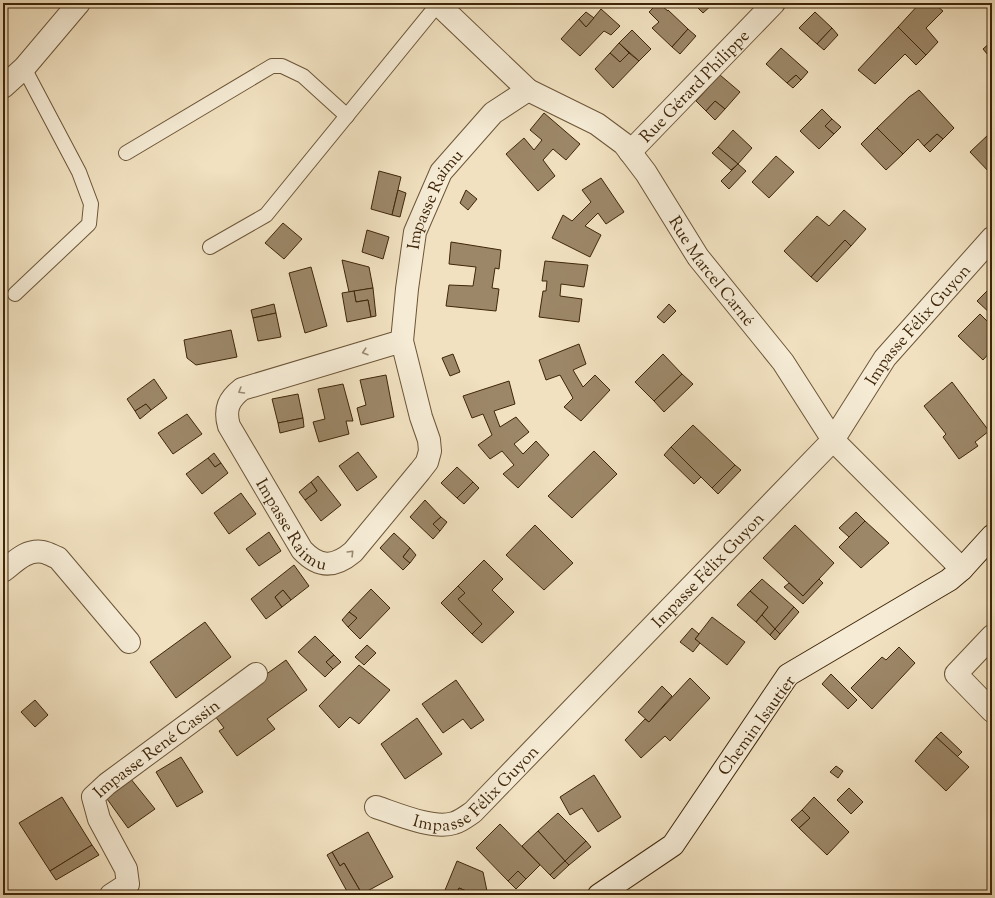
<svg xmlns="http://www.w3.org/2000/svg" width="995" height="898" font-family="'Sorts Mill Goudy',serif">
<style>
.building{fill:#9c8768;stroke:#3f2609}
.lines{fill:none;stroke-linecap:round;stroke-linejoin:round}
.lane-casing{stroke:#6c5537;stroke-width:16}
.street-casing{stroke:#6c5537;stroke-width:24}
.secondary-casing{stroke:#3f2609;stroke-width:24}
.lane{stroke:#f6ecd6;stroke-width:14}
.street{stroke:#f6ecd6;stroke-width:22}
.secondary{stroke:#f6ecd6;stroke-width:22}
.oneway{stroke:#9a8970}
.labels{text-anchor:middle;stroke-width:3;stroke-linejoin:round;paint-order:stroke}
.street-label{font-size:17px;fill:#3f2609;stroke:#f6ecd6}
</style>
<rect width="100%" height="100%" fill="#f1e1c0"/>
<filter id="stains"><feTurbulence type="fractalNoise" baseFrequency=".005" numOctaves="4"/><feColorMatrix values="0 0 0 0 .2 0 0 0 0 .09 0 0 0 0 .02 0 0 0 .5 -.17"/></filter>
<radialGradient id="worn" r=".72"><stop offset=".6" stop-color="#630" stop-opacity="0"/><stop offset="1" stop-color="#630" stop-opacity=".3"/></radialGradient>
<g class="building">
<path d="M658,3L668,11V10L688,29L672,47L652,28L659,22L649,12Z"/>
<path d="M675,3H686L681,8Z"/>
<path d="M693,3H714L703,13Z"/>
<path d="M920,3H940L937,6L943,11L926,28L938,42L926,55L898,27Z"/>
<path d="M601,9L620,26L611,35L604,31L580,56L561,39L579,19L586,27Z"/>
<path d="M586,12L594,18L586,27L579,19Z"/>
<path d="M815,12L832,28L817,44L799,28Z"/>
<path d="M898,27L926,55L916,65L905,54L875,84L858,70Z"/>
<path d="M832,28L838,35L824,50L817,44Z"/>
<path d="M688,29L696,36L680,54L672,47Z"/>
<path d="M632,30L651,49L639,61L619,43Z"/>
<path d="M991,42L992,43V51L988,55L983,49Z"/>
<path d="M619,43L629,53L620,62L610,53Z"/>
<path d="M781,48L808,72L801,80L796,75L787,83L766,64Z"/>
<path d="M992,51V59L988,55Z"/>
<path d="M610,53L620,62L629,53L639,61L613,88L595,69Z"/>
<path d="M720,75L740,92L725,109L715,101L706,111L696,101Z"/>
<path d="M796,75L801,80L793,88L787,83Z"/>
<path d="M919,90L954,128L943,139L937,134L924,146L918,139L903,154L877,128L909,97Z"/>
<path d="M715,101L725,109L715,120L706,111Z"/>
<path d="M822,109L832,119L825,126L834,134L819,149L800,131Z"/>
<path d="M544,113L580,144L566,160L553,149L543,160L555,176L538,191L506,154L524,138L534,150L542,140L530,130Z"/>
<path d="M832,119L841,127L834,134L825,126Z"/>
<path d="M877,128L903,154L886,170L861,144Z"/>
<path d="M733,130L752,148L738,164L718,147Z"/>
<path d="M937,134L943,139L930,152L924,146Z"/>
<path d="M989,134L992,137V175L970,152Z"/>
<path d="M718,147L738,164L731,170L712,153Z"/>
<path d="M776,156L794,172L769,198L752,182Z"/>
<path d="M738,164L746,171L729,189L721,181Z"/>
<path d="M379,171L401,177L392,215L371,209Z"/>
<path d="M601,178L624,212L606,224L598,213L585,226L601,235L590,257L552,238L563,215L572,221L591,202L582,190Z"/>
<path d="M398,190L406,193L400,217L392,215Z"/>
<path d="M466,190L477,199L468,210L460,203Z"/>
<path d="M844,210L866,229L851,246L845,240L811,277L784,251L817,216L829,226Z"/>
<path d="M283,223L302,239L284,259L265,243Z"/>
<path d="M367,230L389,237L383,259L362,252Z"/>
<path d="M845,240L851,246L817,282L811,277Z"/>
<path d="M451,242L501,250L499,269L495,268L492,288L499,289L496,311L446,306L449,285L473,286L476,267L449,264Z"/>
<path d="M342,260L369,267L373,288L349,292Z"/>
<path d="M545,261L588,265L584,287L561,284L560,296L582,299L579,322L539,317L543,291H546L547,281H542Z"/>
<path d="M311,267L327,326L305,333L289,273Z"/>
<path d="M373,288L376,316L371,317L368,300L356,302L354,291Z"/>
<path d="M989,289L992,291V315L977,301Z"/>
<path d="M354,291L356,302L368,300L371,317L347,322L342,293Z"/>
<path d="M274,304L276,313L253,318L251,310Z"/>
<path d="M669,304L676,311L664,323L657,317Z"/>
<path d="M276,313L281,337L258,341L253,318Z"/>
<path d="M980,314L992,326V350L983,360L958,336Z"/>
<path d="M231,330L237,357L196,365L187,358L184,340Z"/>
<path d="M579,344L586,364L573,370L583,387L595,375L610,390L581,421L564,407L573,398L560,375L546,380L539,360Z"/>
<path d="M453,354L460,372L450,376L442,358Z"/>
<path d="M663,354L682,374L654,401L635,382Z"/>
<path d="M682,374L693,384L664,412L654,401Z"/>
<path d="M386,375L394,417L361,425L357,408L366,405L360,380Z"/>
<path d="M154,379L167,398L151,410L146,404L135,411L127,399Z"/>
<path d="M509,381L515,404L494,411L500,427L516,417L529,432L514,444L523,454L536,441L549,455L518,488L503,474L514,465L502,451L490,459L478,445L492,435L483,414L472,418L463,396Z"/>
<path d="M952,382L989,431L975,442L978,446L959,459L943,437L946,434L924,406Z"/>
<path d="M343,384L353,421H346L349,434L319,442L313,422L325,419L318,389Z"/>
<path d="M298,394L303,418L278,423L272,399Z"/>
<path d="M146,404L151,410L140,419L135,411Z"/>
<path d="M187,414L202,434L173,454L158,433Z"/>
<path d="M303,418L304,427L280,433L278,423Z"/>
<path d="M693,425L735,465L712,488L671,447Z"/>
<path d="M671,447L701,477L694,484L664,455Z"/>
<path d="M594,451L617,474L572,518L548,496Z"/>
<path d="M358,452L377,477L357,491L339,466Z"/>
<path d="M214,453L221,463L215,467L208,458Z"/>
<path d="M208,458L215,467L221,463L228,473L202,494L186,474Z"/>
<path d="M735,465L741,470L718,494L712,488Z"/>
<path d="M457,467L473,482L457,498L441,483Z"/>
<path d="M318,476L341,505L321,521L305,500L317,491L311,482Z"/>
<path d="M311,482L317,491L305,500L299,492Z"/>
<path d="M473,482L479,488L464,504L457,498Z"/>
<path d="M241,493L256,514L229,534L214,513Z"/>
<path d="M425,500L441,517L433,524L440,531L433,539L410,517Z"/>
<path d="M856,512L865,521L849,537L839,528Z"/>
<path d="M441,517L447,522L440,531L433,524Z"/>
<path d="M865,521L889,543L861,568L839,547Z"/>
<path d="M535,525L573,563L544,590L506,555Z"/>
<path d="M795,525L834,563L803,596L763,558Z"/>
<path d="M269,532L281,551L259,566L246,549Z"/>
<path d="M394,533L410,548L403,557L410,563L403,570L380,548Z"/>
<path d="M410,548L416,555L410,563L403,557Z"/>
<path d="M484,560L503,579L492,590L514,612L482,643L472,634L482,624L458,599L465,593L458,586Z"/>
<path d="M294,565L309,586L291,600L283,590L275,597L282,607L266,619L251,599Z"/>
<path d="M762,579L794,607L775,629L762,615L768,607L750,591Z"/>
<path d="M819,579L823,583L803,604L784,587L789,583L803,596Z"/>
<path d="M458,586L465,593L458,599L482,624L472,634L441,603Z"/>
<path d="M371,589L390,608L360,639L348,627L357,618L349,612Z"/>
<path d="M283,590L291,600L282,607L275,597Z"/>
<path d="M750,591L768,607L756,622L737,605Z"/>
<path d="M794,607L799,612L780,634L775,629Z"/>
<path d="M349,612L357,618L348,627L342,620Z"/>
<path d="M762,615L775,629L770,635L756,622Z"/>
<path d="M712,617L745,642L727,665L695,639Z"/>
<path d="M205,622L231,657L176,698L150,662Z"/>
<path d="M692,628L699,634L695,639L700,643L693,652L680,642Z"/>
<path d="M775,629L780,634L775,640L770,635Z"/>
<path d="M315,636L334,655L326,662L333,669L325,677L298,652Z"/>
<path d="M367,645L376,653L364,665L355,657Z"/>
<path d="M899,647L915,663L872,709L851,688L882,657L886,660Z"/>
<path d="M334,655L341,662L333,669L326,662Z"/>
<path d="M286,660L307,690L267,719L275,729L237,756L219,731L224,728L212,712L222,706Z"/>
<path d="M359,665L390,690L359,724L350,717L339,728L319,706Z"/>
<path d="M831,674L857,700L848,709L822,684Z"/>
<path d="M690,678L710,698L670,741L665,736L641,758L625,740L645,719L649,722Z"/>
<path d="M456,680L484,720L471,729L463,719L443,733L422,704Z"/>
<path d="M662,686L672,696L649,722L638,712Z"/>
<path d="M35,700L48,715L35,727L21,712Z"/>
<path d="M417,718L442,754L405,779L381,744Z"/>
<path d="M941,732L962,752L957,757L936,737Z"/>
<path d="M936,737L969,767L946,791L915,761Z"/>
<path d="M181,757L203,792L177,807L156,772Z"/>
<path d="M836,766L843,771L838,778L830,772Z"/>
<path d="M126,773L155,809L128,828L102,792Z"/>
<path d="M594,775L621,817L598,832L582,808L570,815L560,797Z"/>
<path d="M849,788L863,802L851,814L837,800Z"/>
<path d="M62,797L92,845L50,871L19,823Z"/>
<path d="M814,797L849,832L827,855L799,828L810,818L802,810Z"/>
<path d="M802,810L810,818L799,828L791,820Z"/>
<path d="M558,813L586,841L565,861L538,831Z"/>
<path d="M500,824L540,865L526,879L518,871L508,881L476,848Z"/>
<path d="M538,831L565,861L550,875L522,846Z"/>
<path d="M368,832L393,877L362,894L344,863L340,866L332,852Z"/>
<path d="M586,841L591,847L569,865L565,861Z"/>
<path d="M92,845L99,855L56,880L50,871Z"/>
<path d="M332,852L340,866L344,863L362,894L360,895H349L327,855Z"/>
<path d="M457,861L483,872L487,891L486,895H470L471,893L459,888L456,895H443Z"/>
<path d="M565,861L569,865L554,879L550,875Z"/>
<path d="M518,871L526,879L516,889L508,881Z"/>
<path d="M459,888L471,893L470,895H456Z"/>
</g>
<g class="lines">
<defs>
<g id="lane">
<path d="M126,153L272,66H282L303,76L347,116"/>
<path d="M210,247L266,215L438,4"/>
<path d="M15,294L89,224L91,204L79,172L24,68"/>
</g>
<g id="street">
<path id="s1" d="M437,3L528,90L597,124L624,144L646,173L698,257L783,362L833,440L962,569"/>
<path d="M3,87L24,68L79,3"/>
<path id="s2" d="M630,152L774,3"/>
<path id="s3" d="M402,341L242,389C229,399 224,409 229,426L302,550C319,568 334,568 353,552L420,471L427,462L430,451L429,440L421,417L402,341L407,289L415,232L441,172L493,113L528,90"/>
<path d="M3,571C15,562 26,549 43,552C48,553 53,556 58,558L129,642"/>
<path d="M992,636L956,674L992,711"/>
<path id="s4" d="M376,807C397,814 434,830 454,823C461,821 467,816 473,812L833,440L885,358L992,238"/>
<path id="s5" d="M111,895L128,884L126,869L99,819L93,797L107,784L256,674"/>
</g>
<path id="secondary" d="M599,895L673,845L788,675L949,580L962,569L992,536"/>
</defs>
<use href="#lane" class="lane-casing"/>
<use href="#street" class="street-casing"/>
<use href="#secondary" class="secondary-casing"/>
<use href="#lane" class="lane"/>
<use href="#street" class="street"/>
<use href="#secondary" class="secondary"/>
</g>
<defs><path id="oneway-chevron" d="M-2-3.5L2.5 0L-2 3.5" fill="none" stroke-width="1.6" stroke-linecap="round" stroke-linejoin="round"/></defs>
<g class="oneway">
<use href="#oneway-chevron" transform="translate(365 352) rotate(163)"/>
<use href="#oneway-chevron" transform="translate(241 391) rotate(149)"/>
<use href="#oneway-chevron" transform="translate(351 553) rotate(-45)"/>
</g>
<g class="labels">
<g class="street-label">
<text dy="6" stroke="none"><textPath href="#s2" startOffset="92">Rue Gérard Philippe</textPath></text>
<text dy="6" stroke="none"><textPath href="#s3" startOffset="801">Impasse Raimu</textPath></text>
<text dy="6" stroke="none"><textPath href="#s1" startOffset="391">Rue Marcel Carné</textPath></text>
<text dy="6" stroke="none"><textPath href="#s4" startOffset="764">Impasse Félix Guyon</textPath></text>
<text dy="6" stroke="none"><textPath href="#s3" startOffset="327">Impasse Raimu</textPath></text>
<text dy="6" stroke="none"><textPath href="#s4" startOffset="440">Impasse Félix Guyon</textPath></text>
<text transform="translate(756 725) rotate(-54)" y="6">Chemin Isautier</text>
<text dy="6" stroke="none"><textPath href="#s5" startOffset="195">Impasse René Cassin</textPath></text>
<text dy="6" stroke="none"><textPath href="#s4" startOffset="116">Impasse Félix Guyon</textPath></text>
</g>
</g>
<rect width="995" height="898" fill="none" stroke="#f1e1c0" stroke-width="16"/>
<rect x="4" y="4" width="987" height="890" fill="none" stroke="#3f2609" stroke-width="2"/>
<rect x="8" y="8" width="979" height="882" fill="none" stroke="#3f2609"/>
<rect width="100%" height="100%" filter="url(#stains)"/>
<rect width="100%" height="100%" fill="url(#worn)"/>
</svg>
